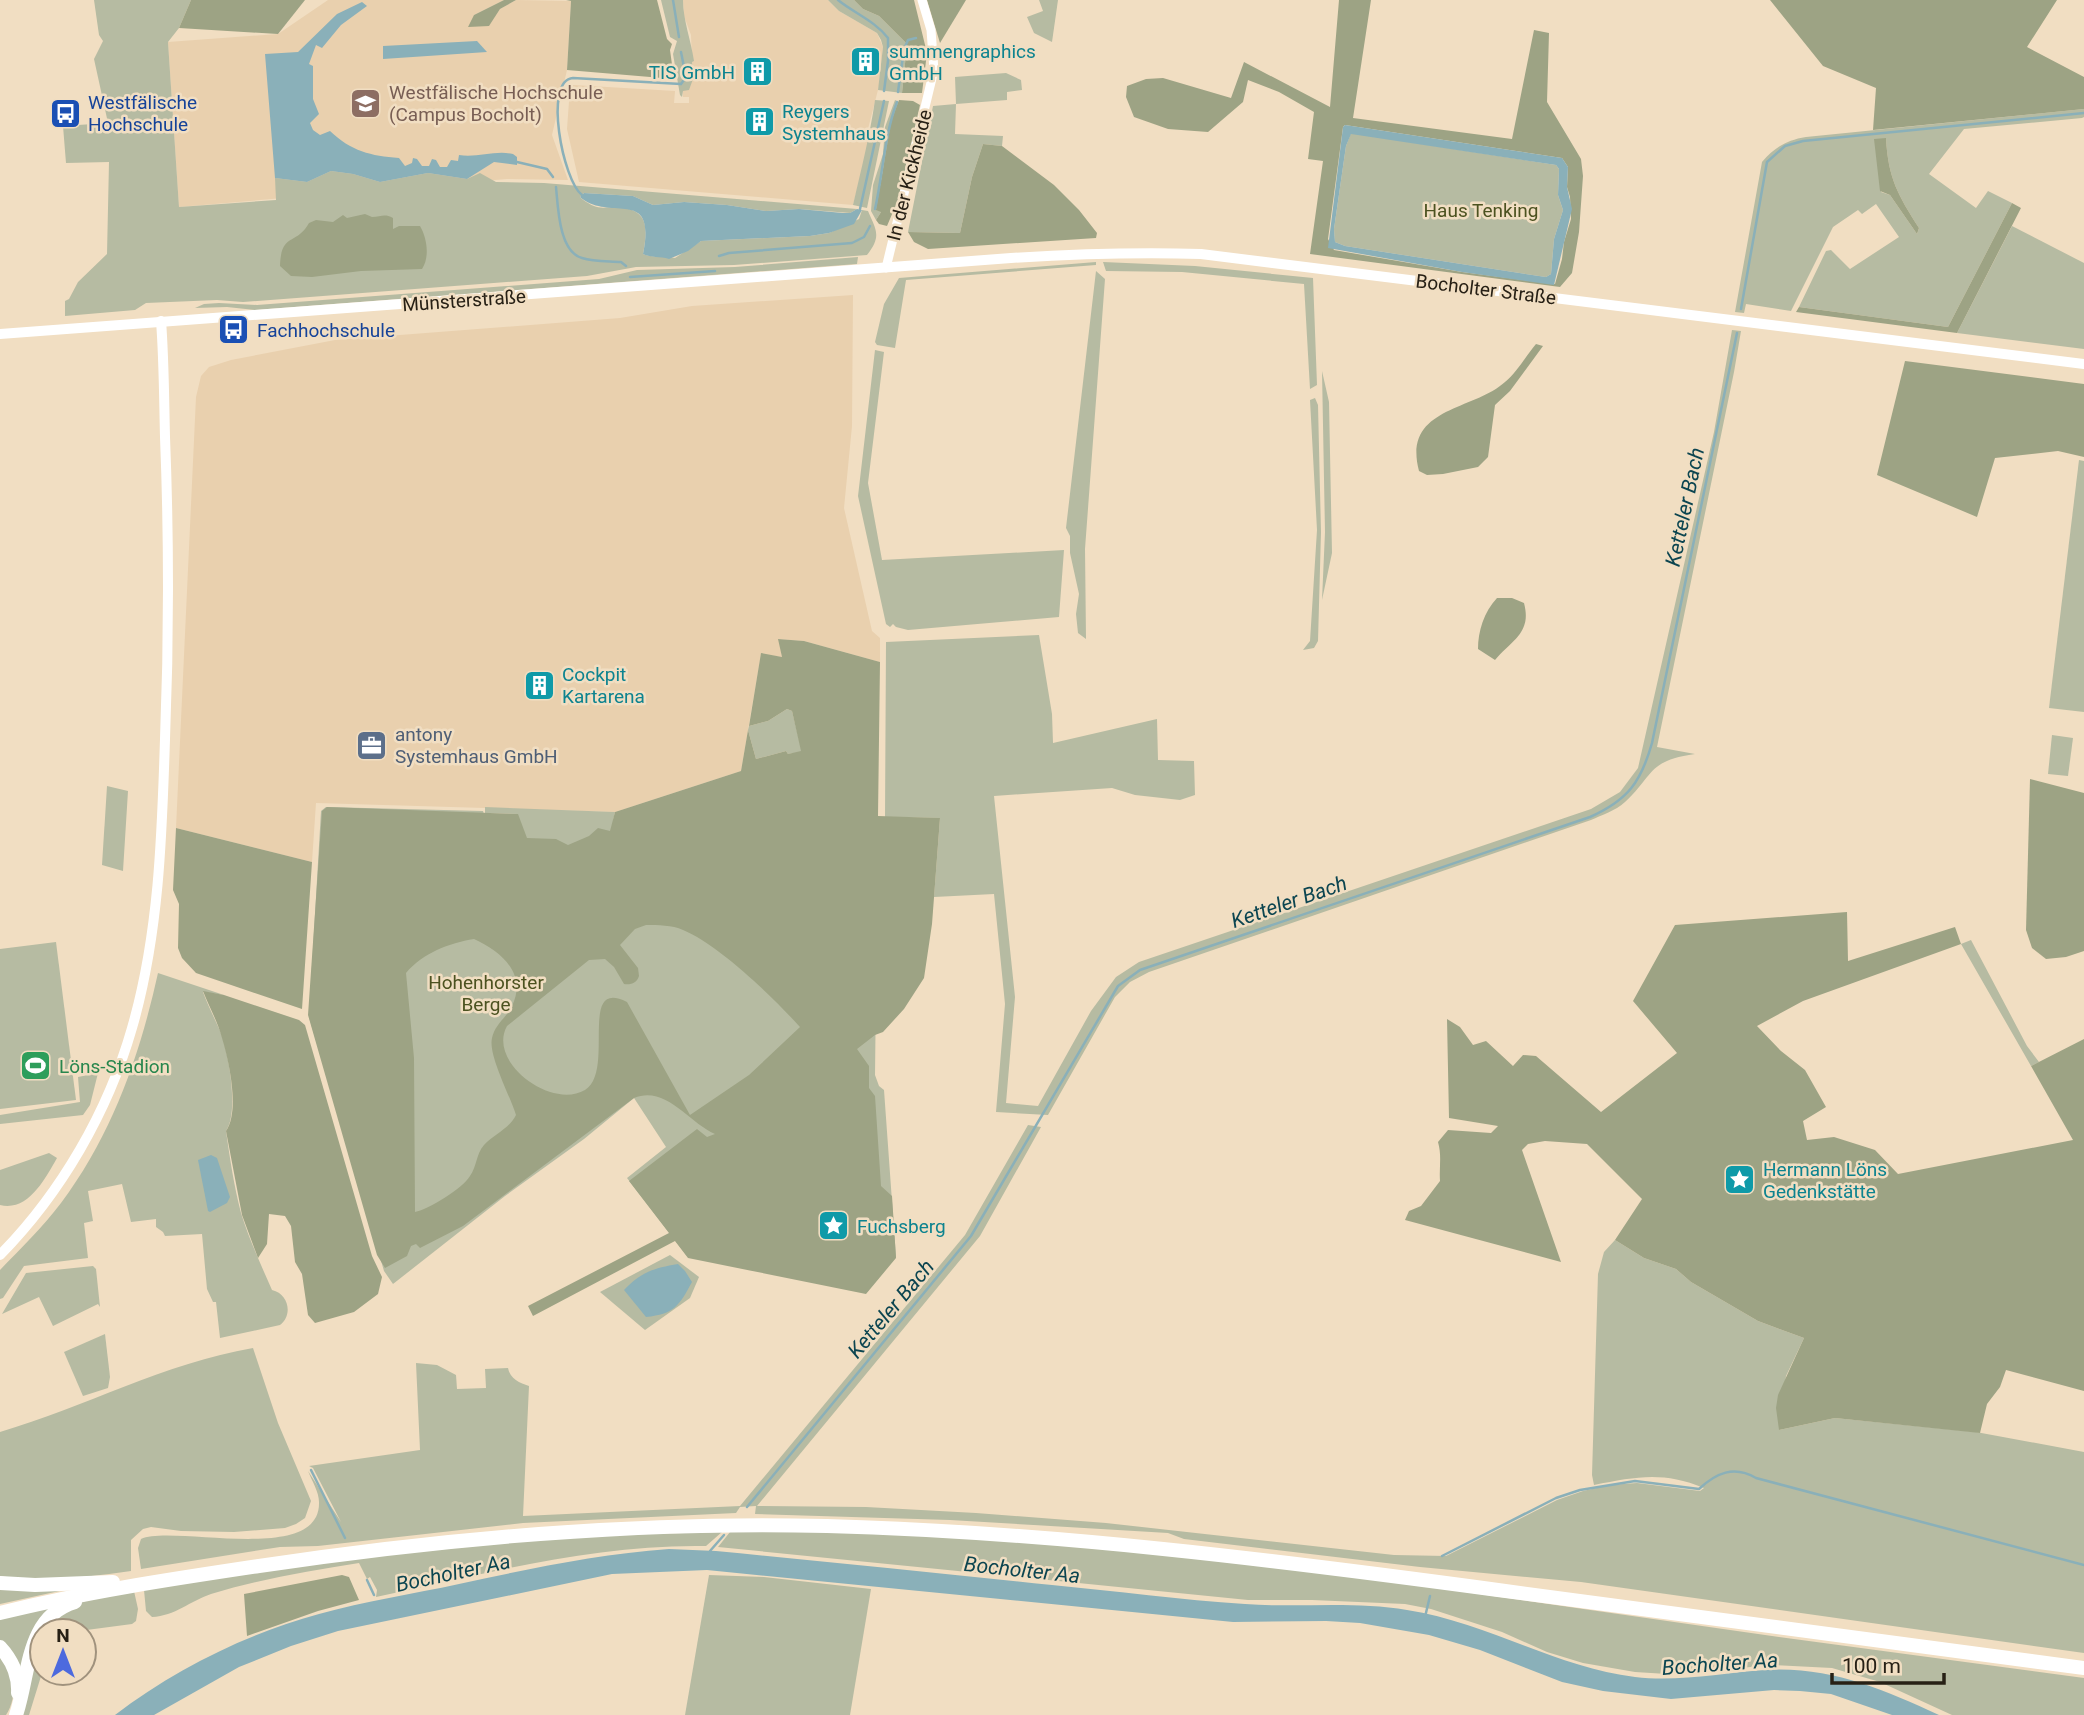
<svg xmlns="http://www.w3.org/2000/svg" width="2084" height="1715" font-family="Roboto,sans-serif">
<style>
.built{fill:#e9d0ae}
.green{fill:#b6bba2;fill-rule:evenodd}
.forest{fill:#9da384;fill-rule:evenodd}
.water{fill:#8ab0b9;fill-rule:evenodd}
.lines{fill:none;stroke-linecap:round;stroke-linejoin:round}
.stream{stroke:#8ab0b9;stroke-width:2.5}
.minor{stroke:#fff;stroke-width:9}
.major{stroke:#fff;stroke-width:10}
.highway{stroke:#fff;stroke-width:14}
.labels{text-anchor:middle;stroke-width:5;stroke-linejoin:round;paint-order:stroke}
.culture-label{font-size:19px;fill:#0d838f;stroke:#f1dec2;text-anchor:start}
.education-label{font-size:19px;fill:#785e54;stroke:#f1dec2;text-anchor:start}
.transit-label{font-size:19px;fill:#164399;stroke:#f1dec2;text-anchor:start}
.street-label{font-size:19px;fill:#272015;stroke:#f1dec2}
.park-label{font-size:19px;fill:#4c5220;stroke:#f1dec2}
.service-label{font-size:19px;fill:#4e5e75;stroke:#f1dec2;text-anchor:start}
.leisure-label{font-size:19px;fill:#27864d;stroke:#f1dec2;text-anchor:start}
.water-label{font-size:21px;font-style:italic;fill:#0c4550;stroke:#f1dec2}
</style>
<rect width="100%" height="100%" fill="#f1dec2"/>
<g class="built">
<path d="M328,0H504L474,15L489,25L500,9L516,0L571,1L567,70L552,135L568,180L507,179L179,207L168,42L278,34Z"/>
<path d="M683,0H828L839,11L877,33L883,47L879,86L868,129V148L853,205L579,182L567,129L570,88L573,85L675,91L674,103H689V97H683V90L692,61L691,35L684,16Z"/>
<path d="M853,295L852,426L844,508L872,631L880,638V662L804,641L779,639L782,657L761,654L741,771L615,812L316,803L312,862L176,828L196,397L201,376L209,367L231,360L335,340L620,318L692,306Z"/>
</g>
<g class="green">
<path d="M94,0H191L179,28L168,42L179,207L276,200L275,178L307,182L331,171L353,174L380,182L428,173L467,179L480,173L496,182L544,183L857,209L850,213L799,209L766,211L727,205L684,202L653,205L633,196L584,193L580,197C583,200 589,204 594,206C600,209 609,207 616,207C649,209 648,227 643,254C652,258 665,256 675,258L701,241L810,236L829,233L859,219L862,210L868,211C876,230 882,236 867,255L734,265L636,267L587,276L243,302L217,300L146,303L135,310L65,316V301L69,299L78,282L107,254L109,162L66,163L63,126L108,123L94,59L103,41L99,35Z"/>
<path d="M661,0H683C683,20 691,40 694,61L692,62L693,79L689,90L683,91L682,97L680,95L673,54L677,41L670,37Z"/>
<path d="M828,0H854L863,9L879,16L907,44L902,93L878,90L883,47L881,40L877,33L839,11Z"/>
<path d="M1039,0H1058L1052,42L1034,33L1027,17L1043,11Z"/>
<path d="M1006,73L1021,80L1022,90L1007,92V100L956,104L955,134L1003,136L1002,146L983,144L972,177L960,233L908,232L933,106L956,104L955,77Z"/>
<path d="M875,100L889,101L867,208L853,205C861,170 870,135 875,100Z"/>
<path d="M895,100L899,102L880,181L881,212L876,220L871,211L873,185L883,154L885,127Z"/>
<path d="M2084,109V117L2082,118L1964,129L1929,174L1976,208L1988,191L2012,203L1948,327L1799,307L1826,251L1831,250L1850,269L1899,237L1876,204L1862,214L1858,210L1833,227L1791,311L1746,304L1744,313L1735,312L1762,162C1775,147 1787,140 1806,137ZM1886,138C1888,178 1898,195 1919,228L1917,234L1890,195L1881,192Z"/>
<path d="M1351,133L1556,165L1559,169L1558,195L1563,210L1554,239L1551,274L1546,277L1539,276L1345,246L1335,242L1334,229L1346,146Z"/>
<path d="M2012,226L2084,263V349L1957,333Z"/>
<path d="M858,257L857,264L255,310L227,307L195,308L204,304L219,303L257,305L599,279L637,270L735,267Z"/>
<path d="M1096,262V265L906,280L895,348L877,345L875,342L884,304L899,278Z"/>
<path d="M1103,262L1195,266L1313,278L1317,385L1310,389L1304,284L1182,272L1106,271Z"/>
<path d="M1096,271L1105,279L1085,549L1086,639L1078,633L1076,614L1079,594L1070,553V536L1066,528Z"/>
<path d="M1732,330L1741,331L1734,372L1657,747L1695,754C1647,761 1655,774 1625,802C1615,811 1602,815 1591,820L1149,972L1130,982L1115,997L1048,1115L996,1112L1005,1004L994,894L934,897L940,818L885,817L886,642L1039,635L1052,714L1053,743L1157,719L1158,760L1194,761L1195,795L1180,800L1135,795L1112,788L994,796L1015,997L1006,1103L1038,1106L1091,1011L1116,977L1139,962L1591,809L1620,792L1638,768L1714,432Z"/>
<path d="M875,350L884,352L868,483L882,560L1064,550L1059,617L908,630L896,627L893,624L890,627L886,624L858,496Z"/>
<path d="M1322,371L1329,402L1332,553L1322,600L1325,532Z"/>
<path d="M1315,398L1318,405L1321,532L1318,641L1314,648L1303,650L1310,641L1317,530L1310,400Z"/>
<path d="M2079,460L2084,461V712L2049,708Z"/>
<path d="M787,709L792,711L802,752L788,754L786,751L756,759L748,730L749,726L768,721Z"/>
<path d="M2052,735L2073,738L2068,776L2048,774Z"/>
<path d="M107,786L128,791L123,871L102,865Z"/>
<path d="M326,807L483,811L485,817L518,814L485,813V807L615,812L613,821L878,818L875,1075L879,1086L884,1090L896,1257L866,1293L687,1256L627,1178L666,1147L634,1098L584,1139L505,1196L393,1284L384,1271L309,1017L321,811Z"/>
<path d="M1971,940L2027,1046L2039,1062L2031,1066L1961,944Z"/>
<path d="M56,942L76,1100L0,1109V949Z"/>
<path d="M158,973L224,995L203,992C208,1006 215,1019 221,1033C229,1055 239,1112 226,1131C230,1159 234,1186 241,1213C249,1239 261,1265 272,1290C289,1294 293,1315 280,1325L220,1338L216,1302H213L207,1289L202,1234L165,1236L163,1232L156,1227V1219L131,1222L122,1184L88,1191L93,1221L84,1223L88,1258L24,1266L3,1298L0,1299V1270C21,1248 43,1227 61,1203C112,1135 140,1055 158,973Z"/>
<path d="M98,1073L90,1105L83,1115L0,1124V1115L80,1102L78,1077Z"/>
<path d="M1028,1125L1041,1127L980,1236L757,1506L866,1507L976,1513L1106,1523L1394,1555L1446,1556L1557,1500L1583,1491L1610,1485L1637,1483L1700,1491L1704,1488C1662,1471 1636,1477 1594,1485L1592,1475L1598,1274L1604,1252L1615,1240L1644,1258L1676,1269L1691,1282L1758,1321L1804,1338L1786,1376L1779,1430L1835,1418L1976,1432L2084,1452V1653L1581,1582L1420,1567L1184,1539L1168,1533L950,1520L755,1514L756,1506L740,1507L736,1513L523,1523L318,1546L280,1547L141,1569L138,1548L141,1539C172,1524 321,1566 319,1502C319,1492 312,1481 308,1471L341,1522L313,1468L309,1466L420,1450L416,1363L437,1365L456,1375L457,1389L486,1388L485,1369L508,1368C510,1379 520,1383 529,1386L523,1516L740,1506L965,1235Z"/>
<path d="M49,1153L57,1158C45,1179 28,1212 0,1205V1170Z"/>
<path d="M670,1255L699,1277L690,1298L645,1330L600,1292Z"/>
<path d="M93,1266L96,1269L100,1307L98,1304L53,1326L39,1297L2,1314L26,1273Z"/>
<path d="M105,1334L110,1377L108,1388L83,1396L64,1352Z"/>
<path d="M253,1348L278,1423L311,1501L305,1518L296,1524L285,1528L234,1532L181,1531L151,1527L143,1529L131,1540V1571C89,1577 42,1583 0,1576V1432C85,1407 165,1363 253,1348Z"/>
<path d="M752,1530L939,1534L1284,1566L1779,1637L2084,1678V1715H1952L1880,1682L1832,1668L1775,1665L1667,1674L1635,1672L1583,1663L1547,1652L1502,1632L1431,1609L1405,1604L1312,1600H1248L718,1547L730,1532Z"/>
<path d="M722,1532L706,1546C594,1544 485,1574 376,1597L377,1590L370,1577L367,1579L359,1563C310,1571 260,1579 211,1594C190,1601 175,1616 152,1617L146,1611L144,1590L294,1564L574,1536Z"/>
<path d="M709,1575L764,1577L871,1589L850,1715H685Z"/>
<path d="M0,1587L64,1590L0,1604Z"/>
<path d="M134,1591L138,1609L136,1621L132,1624L79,1631H42V1673L29,1715H19C26,1696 28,1676 32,1656C43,1602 89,1600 134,1591Z"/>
<path d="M56,1607L22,1680L0,1643V1615Z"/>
<path d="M0,1652C16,1668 18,1697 6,1715H0Z"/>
</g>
<g class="forest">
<path d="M191,0H305L278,34L179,28Z"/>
<path d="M504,0H516L500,9L489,26L468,27L474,15Z"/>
<path d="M566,0H657L667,39L672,44L670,50L674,79L567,70L571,1Z"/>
<path d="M854,0H914L927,53L922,93H902L907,44L879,16L863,9Z"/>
<path d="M927,0H966L940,43Z"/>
<path d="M1339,0H1371L1353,118L1512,139L1534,30L1549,33L1547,102L1581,159L1583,176L1579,232L1572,273L1560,287L1310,254L1323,161L1308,159L1314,112L1279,92L1248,80L1243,102L1208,132L1168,129L1134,117L1126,97L1127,86L1146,79L1163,78L1231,98L1244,62L1330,107ZM1345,125L1562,158L1568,167L1567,187L1570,197L1571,219L1564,242L1562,259L1555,284L1462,272L1334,250L1328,239L1343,127Z"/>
<path d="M1770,0H2057L2027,47L2084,77V109L1873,130L1876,88L1823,66Z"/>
<path d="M899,100L913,101L920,105L898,200L887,226L879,224L876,220L881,212L876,210L891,122Z"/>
<path d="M1886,138C1888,178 1898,195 1919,228L1917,234L1890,195L1880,191L1874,139Z"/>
<path d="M983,144L1002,146L1054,185L1079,210L1097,233L1096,238L928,249L914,242L908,232L960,233L972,177Z"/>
<path d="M2012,203L2021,208L1957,333L1796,312L1799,307L1948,327Z"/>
<path d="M365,214L372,217C381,217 384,213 393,218V229L399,226H420C427,238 430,257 422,269L361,271L312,277L291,276L280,266C281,232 296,246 309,223L316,220L333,222L343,215L347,218Z"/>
<path d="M1536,344L1543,346L1510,391L1495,405L1488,457L1478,467L1443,474L1427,475L1419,471C1402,407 1473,411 1505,382C1517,372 1526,356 1536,344Z"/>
<path d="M1905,361L2084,384V457L2058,451L1995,458L1977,517L1877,475Z"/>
<path d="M1497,598H1512L1524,603C1532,633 1512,640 1495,660L1478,649C1478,631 1484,612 1497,598Z"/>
<path d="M778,639L804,641L880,662L878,816L940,818L932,924L924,978L904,1009L883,1032L875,1035L857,1049L869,1066V1088L875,1096L881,1186L892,1196L896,1258L866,1294L688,1258L675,1241L533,1316L528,1306L669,1233L629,1181L697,1129L707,1137L715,1134C689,1123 666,1085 634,1098L463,1226L420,1248L416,1244L411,1246L407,1256L385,1268L377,1255L308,1015L322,811L327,807L518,814L527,838L556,839L568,845L589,836L598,828L610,831L615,812L741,771L748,730L756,759L786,751L788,754L801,751L792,711L787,709L768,721L749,726L761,653L782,657ZM646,925C658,925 672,925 683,930C718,944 774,998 800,1027L749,1075L690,1115L627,1002C577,977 616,1071 585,1090C551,1110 487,1062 507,1026L589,960L605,959L614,967L624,984C631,985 637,983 639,976L638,968L620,945L635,929ZM474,939C500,951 528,973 512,1006C507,1017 495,1024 492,1038C488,1055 510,1095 516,1115C509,1129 494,1134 484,1145C476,1154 477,1166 470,1176C462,1189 429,1209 415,1212L414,1058L406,973C423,953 449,943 474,939Z"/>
<path d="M2030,779L2084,793V951L2066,957L2046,959L2032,948L2026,930Z"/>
<path d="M176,828L312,862L302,1009L196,973L182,958L178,948L179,904L173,890Z"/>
<path d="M1847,912L1848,961L1955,927L1961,944L1803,1001L1757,1026L1781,1051L1805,1070L1826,1107L1803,1121L1807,1140L1834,1137L1875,1150L1898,1174L2073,1140L2031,1066L2084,1039V1391L2006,1370L2000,1387L1987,1404L1980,1433L1835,1418L1779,1430L1776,1408L1778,1395L1804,1338L1758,1321L1691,1282L1676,1269L1644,1258L1615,1240L1642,1199L1587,1144L1545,1141L1528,1144L1522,1150L1561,1262L1405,1220L1409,1211L1421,1206L1440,1181C1439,1167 1442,1156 1438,1142L1448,1130L1491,1133L1498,1126L1449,1118L1447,1019L1460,1027L1473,1045L1486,1041L1513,1066L1523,1055L1536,1056L1601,1112L1677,1053L1633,1001L1675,925Z"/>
<path d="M203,991L224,995L299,1020L305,1025L372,1256L382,1277L378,1294L354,1312L315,1323L308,1315L302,1274L295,1262L291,1226L285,1216L269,1214L267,1244L258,1258L242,1215L226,1131C240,1111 229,1061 222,1038C218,1022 209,1007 203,991Z"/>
<path d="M342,1575L349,1577L359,1600L318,1611L247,1636L244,1594Z"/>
</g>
<g class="water">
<path d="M362,2L367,6L341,25L322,48L316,45L309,64L313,66V99L319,114L310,123L313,130L320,135L330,131C351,151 371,156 399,158L405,166L412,163L413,158L417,159L422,166H429L432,159L436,160L440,167H447L451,160L458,161L459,155C477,158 495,150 513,154L517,157V165L494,162L467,179L428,173L380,182L353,174L331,171L307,182L275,178L265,54L298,52L337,14Z"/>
<path d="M477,41L487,52L383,59V46Z"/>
<path d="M1345,125L1562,158L1568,167L1567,187L1572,209L1554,285L1462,272L1328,248L1343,127ZM1351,134L1556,165L1559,169L1558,195L1563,210L1554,239L1551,274L1546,277L1539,276L1345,246L1335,242L1334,229L1346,146Z"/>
<path d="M584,193L633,196L653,205L684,202L727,205L766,211L799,209L843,213H850L857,209L862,210L854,224L829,233L810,236L701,241L688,251L669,259C660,256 651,258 643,254C657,185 610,223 580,197Z"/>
<path d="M211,1155L217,1158L230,1197L227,1203L210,1212L208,1211L198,1160Z"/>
<path d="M678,1264L685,1271L692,1282C679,1306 674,1314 646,1317L624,1290C641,1272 654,1268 678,1264Z"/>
<path d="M669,1549L716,1551C828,1562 940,1573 1052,1585C1116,1591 1181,1600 1245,1604C1299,1608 1354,1601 1407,1610C1486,1622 1555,1667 1635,1677C1678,1682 1722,1673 1765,1670C1830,1666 1882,1689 1939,1715H1892L1831,1694L1800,1691L1774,1690L1671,1699L1603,1691L1562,1682L1480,1650L1429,1635L1360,1623L1326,1621L1233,1622L707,1570L612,1574L338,1631L291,1646L239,1667L154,1715H115C175,1669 246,1634 319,1614C365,1601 413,1594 459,1584C529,1569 598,1554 669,1549Z"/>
</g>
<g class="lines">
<g class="stream">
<path d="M673,0L679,37"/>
<path d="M838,0C854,13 875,21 888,38V61L884,91"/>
<path d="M898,92L904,49L908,40L916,38"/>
<path d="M517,162L547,169L553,177"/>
<path d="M556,187C558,207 559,252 582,258C594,262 608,261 621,262L626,266"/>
<path d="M582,195C563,181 543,80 573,78L681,84L686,77L681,52"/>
<path d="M860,209L884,101"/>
<path d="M875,209C883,174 884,136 897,102"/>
<path d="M719,256L729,253L852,243L864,237L870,226"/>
<path d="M630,277L715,271"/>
<path d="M1741,309L1767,162L1785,146L1803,141L2084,113"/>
<path d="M311,1470L345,1538"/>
<path d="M747,1507L971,1236L1118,986L1140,970L1590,817C1628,800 1641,782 1652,743L1737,333"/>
<path d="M710,1551L724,1535"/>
<path d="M1442,1556L1556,1498L1580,1490L1635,1481L1699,1489C1716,1473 1734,1465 1756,1478L2084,1565"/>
<path d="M367,1580L374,1595"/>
<path d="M1425,1617L1430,1596"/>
</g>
<path class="minor" d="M886,268L934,70L931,30L922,0"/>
<g class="major">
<path d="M0,334L1011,258C1075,254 1137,252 1201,254L2084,364"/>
<path d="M0,1255C61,1193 108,1112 132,1028C159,935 162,836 165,739C169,639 169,538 165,437C164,398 164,359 161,321"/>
</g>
<g class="highway">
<path d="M0,1583L35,1585L113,1582"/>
<path d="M0,1613C85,1592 172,1579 259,1566C447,1538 637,1521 827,1526C1052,1532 1275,1560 1498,1590C1694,1616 1889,1642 2084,1668"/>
<path d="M0,1647C12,1660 19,1674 18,1693"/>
<path d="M16,1715C30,1675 25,1617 75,1602"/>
</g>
</g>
<defs>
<symbol id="building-square" viewBox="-11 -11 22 22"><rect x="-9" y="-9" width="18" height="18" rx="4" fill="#0f9aa8" stroke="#f1dec2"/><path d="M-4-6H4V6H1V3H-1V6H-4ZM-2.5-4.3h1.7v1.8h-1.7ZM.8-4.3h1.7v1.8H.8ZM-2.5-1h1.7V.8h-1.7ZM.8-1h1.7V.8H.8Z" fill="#fff"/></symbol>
<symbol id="university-square" viewBox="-11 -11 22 22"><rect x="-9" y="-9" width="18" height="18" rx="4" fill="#8d6e63" stroke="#f1dec2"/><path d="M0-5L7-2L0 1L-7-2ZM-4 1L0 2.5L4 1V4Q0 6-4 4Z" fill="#fff"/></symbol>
<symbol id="bus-square" viewBox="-11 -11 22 22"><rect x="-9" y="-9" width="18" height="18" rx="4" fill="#1a4fb4" stroke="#f1dec2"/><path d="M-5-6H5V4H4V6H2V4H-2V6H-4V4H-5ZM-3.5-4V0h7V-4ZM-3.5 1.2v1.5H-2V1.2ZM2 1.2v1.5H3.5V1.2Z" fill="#fff"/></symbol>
<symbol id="office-square" viewBox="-11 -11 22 22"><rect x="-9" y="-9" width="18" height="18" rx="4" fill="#5c6f8a" stroke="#f1dec2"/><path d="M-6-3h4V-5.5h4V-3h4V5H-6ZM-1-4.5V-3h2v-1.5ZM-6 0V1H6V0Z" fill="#fff"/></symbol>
<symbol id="stadium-square" viewBox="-11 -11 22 22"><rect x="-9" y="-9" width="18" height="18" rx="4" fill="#2e9e5b" stroke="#f1dec2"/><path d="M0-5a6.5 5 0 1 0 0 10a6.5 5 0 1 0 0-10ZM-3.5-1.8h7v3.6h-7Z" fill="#fff"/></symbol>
<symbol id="sight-square" viewBox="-11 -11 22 22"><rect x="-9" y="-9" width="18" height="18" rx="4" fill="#0f9aa8" stroke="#f1dec2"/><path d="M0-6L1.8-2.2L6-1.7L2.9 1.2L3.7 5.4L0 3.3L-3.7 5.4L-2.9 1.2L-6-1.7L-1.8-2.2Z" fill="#fff"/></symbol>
</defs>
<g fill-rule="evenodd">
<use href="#building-square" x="848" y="44" width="35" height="35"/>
<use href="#building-square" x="740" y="54" width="35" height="35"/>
<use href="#university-square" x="348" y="86" width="35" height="35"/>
<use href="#bus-square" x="48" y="96" width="35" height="35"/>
<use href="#building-square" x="742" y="104" width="35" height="35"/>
<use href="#bus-square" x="216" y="312" width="35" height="35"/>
<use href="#building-square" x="522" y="668" width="35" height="35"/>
<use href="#office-square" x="354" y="728" width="35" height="35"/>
<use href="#stadium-square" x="18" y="1048" width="35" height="35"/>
<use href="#sight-square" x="1722" y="1162" width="35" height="35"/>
<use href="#sight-square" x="816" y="1208" width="35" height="35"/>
</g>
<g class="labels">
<g class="culture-label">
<text x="889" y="58">summengraphics<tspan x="889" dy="22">GmbH</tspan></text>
<text x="735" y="79" text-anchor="end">TIS GmbH</text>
<text x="782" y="118">Reygers<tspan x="782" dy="22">Systemhaus</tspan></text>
<text x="562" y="681">Cockpit<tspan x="562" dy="22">Kartarena</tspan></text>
<text x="1763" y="1176">Hermann Löns<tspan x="1763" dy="22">Gedenkstätte</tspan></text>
<text x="857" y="1233">Fuchsberg</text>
</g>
<g class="education-label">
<text x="389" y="99">Westfälische Hochschule<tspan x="389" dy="22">(Campus Bocholt)</tspan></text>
</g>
<g class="transit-label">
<text x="88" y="109">Westfälische<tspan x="88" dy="22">Hochschule</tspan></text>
<text x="257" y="337">Fachhochschule</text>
</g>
<g class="street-label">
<text transform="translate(909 175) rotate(-76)" y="7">In der Kickheide</text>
<text transform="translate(1486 289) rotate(7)" y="7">Bocholter Straße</text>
<text transform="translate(464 300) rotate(-4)" y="7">Münsterstraße</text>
</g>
<g class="park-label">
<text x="1481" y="217">Haus Tenking</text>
<text x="486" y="989">Hohenhorster<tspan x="486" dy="22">Berge</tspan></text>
</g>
<g class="service-label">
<text x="395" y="741">antony<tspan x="395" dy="22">Systemhaus GmbH</tspan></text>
</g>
<g class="leisure-label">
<text x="59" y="1073">Löns-Stadion</text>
</g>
<g class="water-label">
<text transform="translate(1685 507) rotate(-78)" y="7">Ketteler Bach</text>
<text transform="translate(1289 902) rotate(-19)" y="7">Ketteler Bach</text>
<text transform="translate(891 1309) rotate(-50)" y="7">Ketteler Bach</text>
<text transform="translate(1022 1570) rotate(6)" y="7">Bocholter Aa</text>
<text transform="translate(453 1573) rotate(-12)" y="7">Bocholter Aa</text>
<text transform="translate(1720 1664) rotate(-4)" y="7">Bocholter Aa</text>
</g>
</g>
<g transform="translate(63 1652)"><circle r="33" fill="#f1dec2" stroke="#a0927d" stroke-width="2"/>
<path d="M0-5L12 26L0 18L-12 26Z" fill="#4d6ade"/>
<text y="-10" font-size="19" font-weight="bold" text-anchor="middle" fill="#272015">N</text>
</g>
<path d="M1832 1673v10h112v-10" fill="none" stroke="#272015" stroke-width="3.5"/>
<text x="1842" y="1673" font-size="21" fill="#272015" stroke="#f1dec2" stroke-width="5" paint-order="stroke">100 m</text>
</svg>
